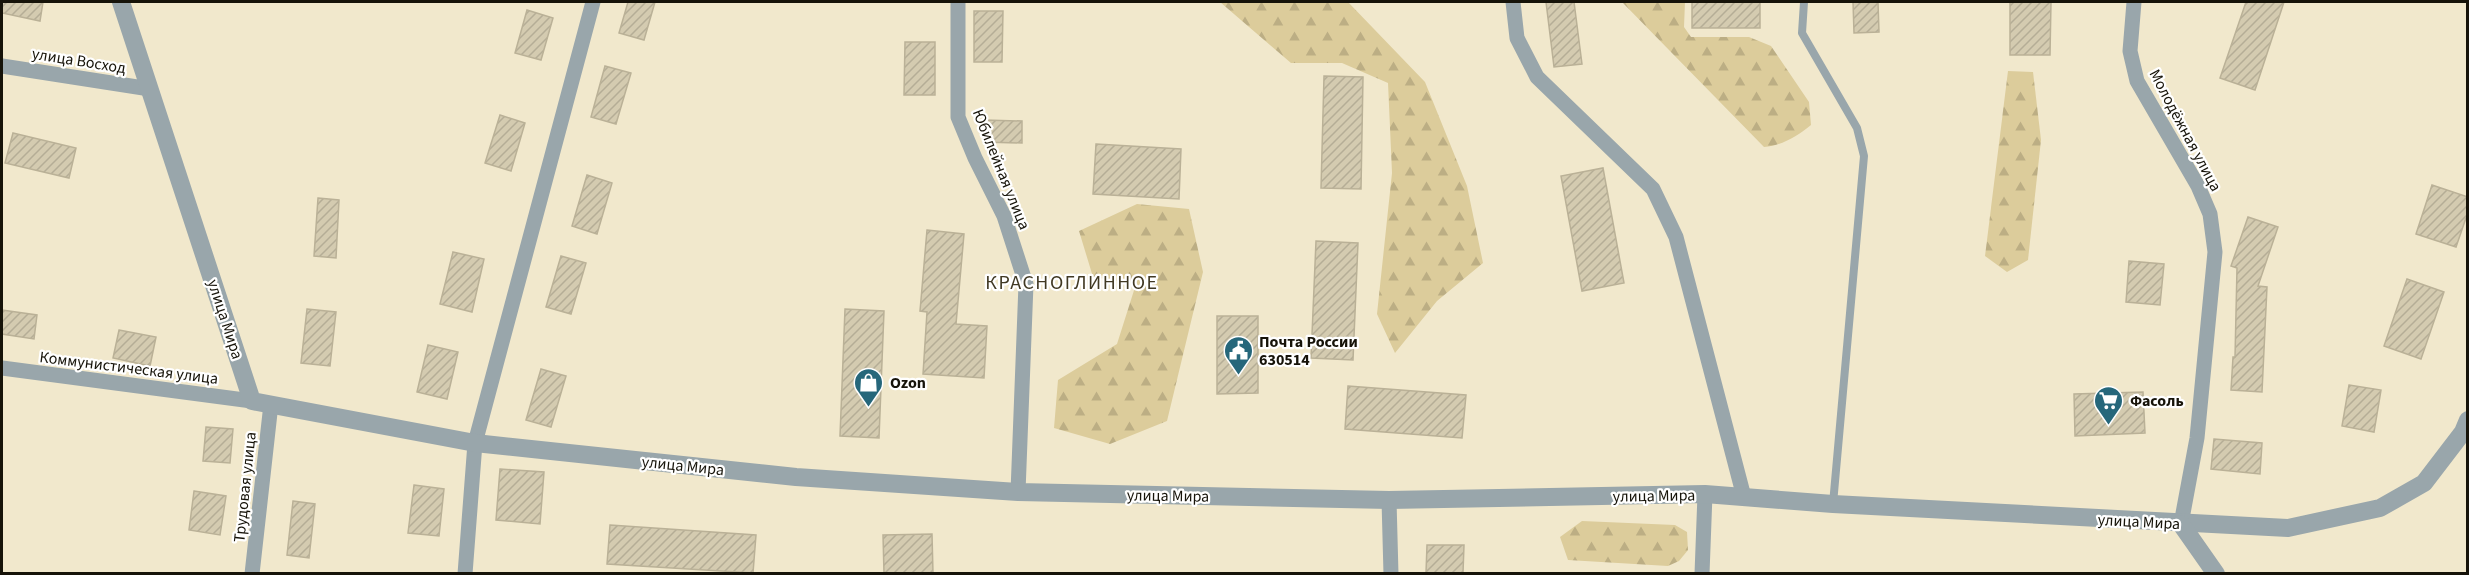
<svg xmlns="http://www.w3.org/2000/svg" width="2469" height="575" font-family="'Source Sans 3',sans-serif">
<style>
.forest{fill:url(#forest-firs)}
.building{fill:url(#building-hatch);stroke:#bab197;stroke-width:1.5}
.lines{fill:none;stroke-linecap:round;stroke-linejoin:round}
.service{stroke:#99a6ab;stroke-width:8}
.minor{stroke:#99a6ab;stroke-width:15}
.tertiary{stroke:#99a6ab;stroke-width:18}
.labels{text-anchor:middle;stroke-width:4.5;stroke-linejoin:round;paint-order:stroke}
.street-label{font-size:16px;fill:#161309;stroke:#fff}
.poi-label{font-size:16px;font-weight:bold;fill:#161309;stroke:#fff;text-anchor:start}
.quarter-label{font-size:20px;letter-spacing:1.5px;fill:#413923;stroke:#fff}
</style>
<defs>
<pattern id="forest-firs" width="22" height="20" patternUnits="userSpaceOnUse" patternTransform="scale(1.5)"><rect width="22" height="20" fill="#dccc9b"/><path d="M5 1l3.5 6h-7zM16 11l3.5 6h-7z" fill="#bcae84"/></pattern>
<pattern id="building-hatch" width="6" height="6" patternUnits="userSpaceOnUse" patternTransform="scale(1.5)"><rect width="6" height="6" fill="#d4cbb0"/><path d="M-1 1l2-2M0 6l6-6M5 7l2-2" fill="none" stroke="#b5ad96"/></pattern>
</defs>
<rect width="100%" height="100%" fill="#f1e8cc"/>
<g class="forest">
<path d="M1220,2H1348L1425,82L1467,186L1483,263L1437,301L1395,353L1377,314L1392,173L1388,83L1342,63H1291Z"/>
<path d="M1622,2H1685L1684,27L1691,37H1749L1771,46L1809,102L1811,125C1796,137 1783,145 1764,147Z"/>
<path d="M2008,71L2033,72L2041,140L2028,260L2007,272L1985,256Z"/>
<path d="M1137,204L1189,209L1203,272L1167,421L1110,444L1054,428L1058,380L1117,344L1136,284L1093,277L1079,231Z"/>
<path d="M1582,521L1675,525L1687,532L1688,550L1679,561L1668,566L1568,560L1560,537Z"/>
</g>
<g class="building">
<path d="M2,2H43L40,21L2,13Z"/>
<path d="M628,2H655L644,40L619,33Z"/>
<path d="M1546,2H1574L1582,64L1554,67Z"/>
<rect x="1692" y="2" width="68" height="26"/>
<path d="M1853,2H1878L1879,32L1854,33Z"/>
<path d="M2010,2H2051L2050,55H2010Z"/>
<path d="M2246,2H2284L2255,90L2220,78Z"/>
<path d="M527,10L553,18L541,60L515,53Z"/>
<path d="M974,11H1003L1002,62H974Z"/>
<path d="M905,42H935V95H904Z"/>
<path d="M605,66L631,73L616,124L591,117Z"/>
<path d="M1324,76L1363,77L1361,189L1321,188Z"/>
<path d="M500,115L525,123L511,171L485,163Z"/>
<path d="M984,120L1022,121V143L983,142Z"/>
<path d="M13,133L76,148L69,178L5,163Z"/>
<path d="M1096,144L1181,149L1179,199L1093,194Z"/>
<path d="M1603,168L1624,283L1582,291L1561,176Z"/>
<path d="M587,175L612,183L597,234L572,226Z"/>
<path d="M2432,185L2468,197V212L2456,247L2416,234Z"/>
<path d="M318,198L339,200L336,258L314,256Z"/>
<path d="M2248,217L2278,227L2258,286L2267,287L2262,392L2231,390L2233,357H2235L2237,268L2231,266Z"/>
<path d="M927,230L964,234L956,324L987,326L984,378L923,374L927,312L920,311Z"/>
<path d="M1316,241L1358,243L1353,360L1311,358Z"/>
<path d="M453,252L484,259L472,312L440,304Z"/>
<path d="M561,256L586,263L571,314L546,307Z"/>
<path d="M2129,261L2164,264L2160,305L2126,302Z"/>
<path d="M2407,279L2444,292L2421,359L2384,346Z"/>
<path d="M307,309L336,312L330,366L301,363Z"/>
<path d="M845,309L884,311L879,438L840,436Z"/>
<path d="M2,310L37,315L34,339L2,334Z"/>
<path d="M1217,316H1258V393L1217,394Z"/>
<path d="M119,330L156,337L150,366L113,358Z"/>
<path d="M428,345L458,352L447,399L417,392Z"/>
<path d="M541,369L566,376L551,427L526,420Z"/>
<path d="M2349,385L2381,390L2374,432L2342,426Z"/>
<path d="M1348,386L1466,395L1462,438L1345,429Z"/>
<path d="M2143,392L2145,433L2075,436L2074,394Z"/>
<path d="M206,427L233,429L230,463L203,461Z"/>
<path d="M2214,439L2262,443L2260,474L2211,469Z"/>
<path d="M500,469L544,472L540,524L496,520Z"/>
<path d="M414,485L444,489L439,536L408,533Z"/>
<path d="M194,491L226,496L220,535L189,530Z"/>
<path d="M293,501L315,504L309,558L287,555Z"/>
<path d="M610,525L756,535L753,573L607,564Z"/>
<path d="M932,534L933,573H884L883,535Z"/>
<path d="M1427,545H1464L1463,573H1426Z"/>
</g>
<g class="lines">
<path class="service" d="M1804,2L1802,33L1857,128L1864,156L1833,504"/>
<g class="minor">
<path d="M958,2V117L975,158L1004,216L1026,284L1018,492"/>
<path d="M1513,2L1517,38L1537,77L1653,189L1676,237L1744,497"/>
<path d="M2134,2L2130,51L2137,81L2198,186L2210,214L2215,252L2197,438L2181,524"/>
<path d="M2,66L150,89"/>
<path d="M2,368L252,401"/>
<path d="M1389,500L1391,574"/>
<path d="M252,574L271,404"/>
<path d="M465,574L475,443L593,2"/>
<path d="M1702,574L1705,494"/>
</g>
<g class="tertiary">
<path d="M121,2L252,401L475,443L796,477L1018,492L1389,500L1705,494L1833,504L2288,528L2380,508L2424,483L2463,432L2468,420"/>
<path d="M2181,524L2216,574"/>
</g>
</g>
<defs>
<symbol id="civic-pin" viewBox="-11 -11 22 30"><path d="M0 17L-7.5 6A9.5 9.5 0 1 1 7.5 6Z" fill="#26677b" stroke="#fff"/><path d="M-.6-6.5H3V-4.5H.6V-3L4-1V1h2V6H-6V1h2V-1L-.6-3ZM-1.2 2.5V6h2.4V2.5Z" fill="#fff"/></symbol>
<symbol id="shop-pin" viewBox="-11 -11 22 30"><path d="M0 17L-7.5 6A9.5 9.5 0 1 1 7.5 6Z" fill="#26677b" stroke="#fff"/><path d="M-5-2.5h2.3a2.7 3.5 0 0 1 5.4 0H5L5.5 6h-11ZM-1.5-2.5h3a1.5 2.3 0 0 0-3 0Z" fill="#fff"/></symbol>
<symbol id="supermarket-pin" viewBox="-11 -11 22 30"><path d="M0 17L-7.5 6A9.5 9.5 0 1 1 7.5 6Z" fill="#26677b" stroke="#fff"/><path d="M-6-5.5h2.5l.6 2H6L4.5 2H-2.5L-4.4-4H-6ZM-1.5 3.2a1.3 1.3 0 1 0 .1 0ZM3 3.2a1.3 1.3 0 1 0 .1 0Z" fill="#fff"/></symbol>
</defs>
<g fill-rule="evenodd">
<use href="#civic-pin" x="1222" y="334" width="33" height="45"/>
<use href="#shop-pin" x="852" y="366" width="33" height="45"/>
<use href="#supermarket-pin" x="2092" y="384" width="33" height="45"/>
</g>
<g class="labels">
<g class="street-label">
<text transform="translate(79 60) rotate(9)" y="6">улица Восход</text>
<text transform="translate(2186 130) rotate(62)" y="6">Молодёжная улица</text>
<text transform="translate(1002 169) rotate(68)" y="6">Юбилейная улица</text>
<text transform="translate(226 319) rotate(72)" y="6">улица Мира</text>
<text transform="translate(129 367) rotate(7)" y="6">Коммунистическая улица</text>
<text transform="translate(683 465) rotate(6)" y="6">улица Мира</text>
<text transform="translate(244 487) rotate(-84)" y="6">Трудовая улица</text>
<text transform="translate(1168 495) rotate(1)" y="6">улица Мира</text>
<text transform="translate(1654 495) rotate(-1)" y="6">улица Мира</text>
<text transform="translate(2139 521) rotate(3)" y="6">улица Мира</text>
</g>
<g class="poi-label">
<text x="1259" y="347">Почта России<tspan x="1259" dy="18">630514</tspan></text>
<text x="890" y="388">Ozon</text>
<text x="2130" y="406">Фасоль</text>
</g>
<g class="quarter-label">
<text x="1072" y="289">КРАСНОГЛИННОЕ</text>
</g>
</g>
<rect width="2469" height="575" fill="none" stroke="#161309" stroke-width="6"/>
</svg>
